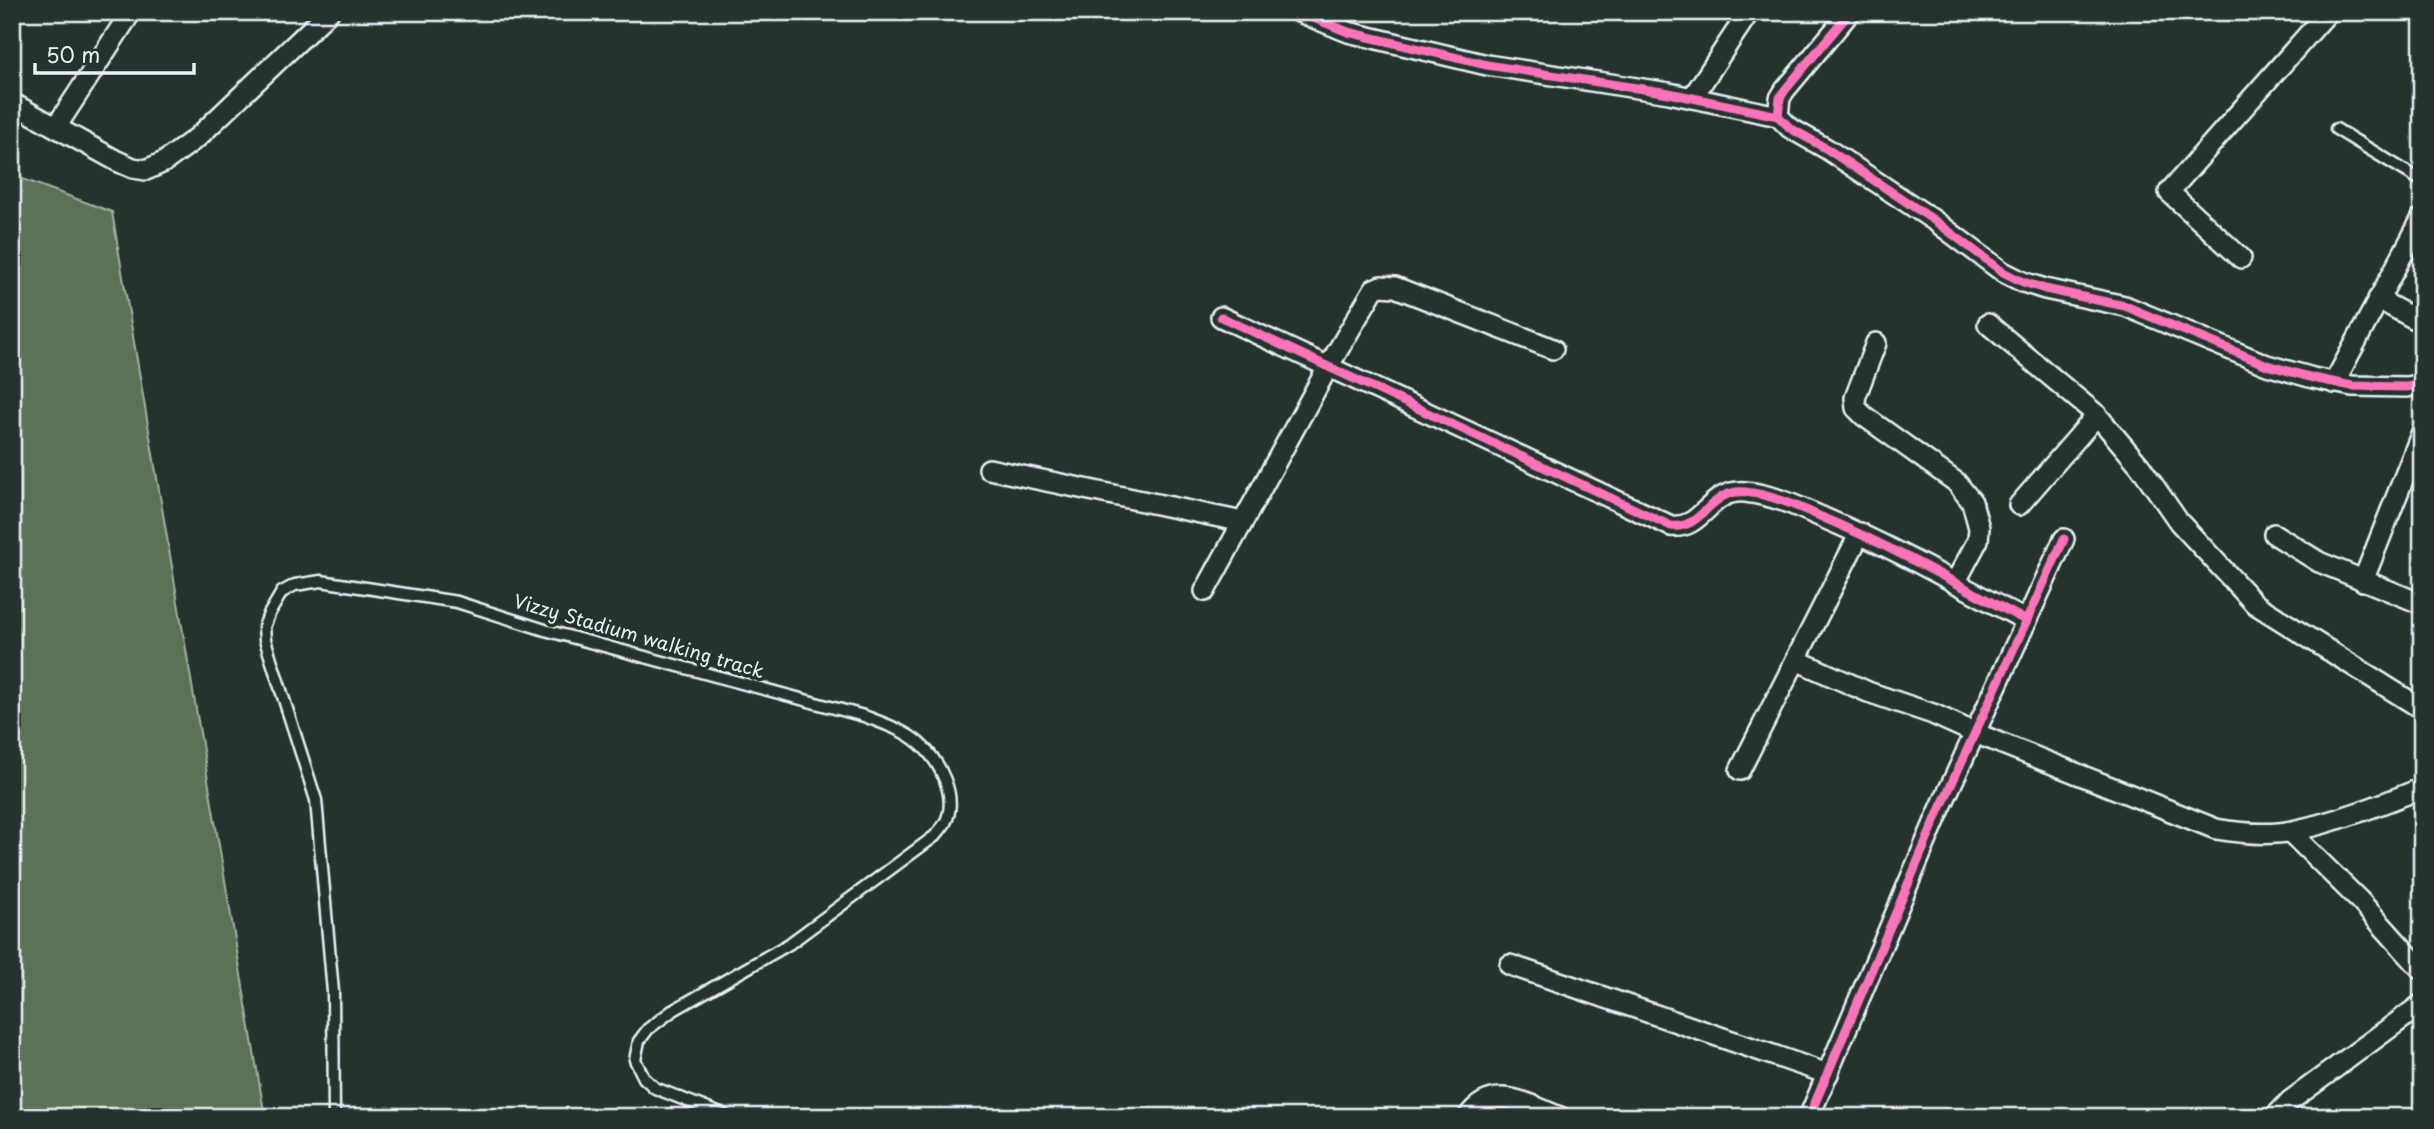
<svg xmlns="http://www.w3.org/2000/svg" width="2434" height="1129" font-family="'Playpen Sans',sans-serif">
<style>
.green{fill:#5c7256;stroke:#a2b2a7;stroke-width:2}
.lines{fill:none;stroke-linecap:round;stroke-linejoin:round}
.service-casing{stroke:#e8f1f8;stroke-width:15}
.minor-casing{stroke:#e8f1f8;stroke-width:24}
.service{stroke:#26332d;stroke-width:10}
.minor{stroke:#26332d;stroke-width:19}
.cycleway-casing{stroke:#26332d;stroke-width:13}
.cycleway{stroke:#fb73b8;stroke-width:9}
.labels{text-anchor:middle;stroke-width:7;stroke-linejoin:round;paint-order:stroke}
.street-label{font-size:19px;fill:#e8f1f8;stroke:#26332d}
</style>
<rect width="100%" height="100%" fill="#26332d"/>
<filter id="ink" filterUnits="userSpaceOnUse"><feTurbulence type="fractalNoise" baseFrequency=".0143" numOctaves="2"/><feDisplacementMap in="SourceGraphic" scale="14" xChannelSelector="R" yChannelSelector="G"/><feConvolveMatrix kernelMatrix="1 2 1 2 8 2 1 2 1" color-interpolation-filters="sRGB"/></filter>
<g filter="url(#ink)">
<path class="green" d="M12,175L112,212L265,1117H12Z"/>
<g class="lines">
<defs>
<g id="service">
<path d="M842,13V12"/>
<path d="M2336,129L2422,181"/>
<path d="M334,1117L333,992L316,800L265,640L264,627L269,614L282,592L295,585L321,581L457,602L545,630L864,716C882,723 904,730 919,743C939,760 959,797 945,823C943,827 938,832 935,836L789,944L672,1011L648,1029L639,1041L635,1060L644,1078L655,1088L728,1117"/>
</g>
<g id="minor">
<path d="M1299,12L1348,32L1487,65L1669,93L1778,116"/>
<path d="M1850,12L1785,90L1780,98L1778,116L1790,128L1827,149L1935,221L2003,272L2023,282L2045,289L2125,306L2267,365L2313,378L2352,386L2407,387L2422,384"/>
<path d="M1692,98L1749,12"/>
<path d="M12,103L117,161L133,168L146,170L164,162L198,137L329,12"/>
<path d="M56,127L131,12"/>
<path d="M2241,258L2169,192L2328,12"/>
<path d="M2378,299L2422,323"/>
<path d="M1221,317L1671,526C1704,530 1708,489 1745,492C1774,495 1799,507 1826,519C1895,548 1960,586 2027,621"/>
<path d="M1988,324L2097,415L2140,466L2179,522L2255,604L2422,709"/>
<path d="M1876,343L1855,398L1856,408L1864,416L1956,482L1972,502L1979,528L1978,540L1955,583"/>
<path d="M2334,383L2422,218"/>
<path d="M989,469L1243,522"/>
<path d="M2019,505L2097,415"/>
<path d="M2274,534L2319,562L2422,604"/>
<path d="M2363,581L2422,432"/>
<path d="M1205,591L1328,367L1374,289L1381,286L1395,287L1553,349"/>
<path d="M1796,660L1868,692L1933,714L1975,733L2216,829C2240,833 2268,836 2292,831C2336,822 2380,805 2422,788"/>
<path d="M1740,770L1860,533"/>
<path d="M2290,832L2360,901L2422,970"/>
<path d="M1510,965L1828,1074"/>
<path d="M1468,1117C1493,1081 1528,1105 1560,1117"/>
<path d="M1809,1117L1940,809L2064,539"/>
<path d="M2275,1117L2290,1101L2422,1004"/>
</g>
</defs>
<use href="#service" class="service-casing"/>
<use href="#minor" class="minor-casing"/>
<use href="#service" class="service"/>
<use href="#minor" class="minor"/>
<defs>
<g id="cycleway">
<path d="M1299,12L1348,32L1487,65L1669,93L1778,116"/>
<path d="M1850,12L1785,90L1780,98L1778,116L1790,128L1827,149L1935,221L2003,272L2023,282L2045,289L2125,306L2267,365L2313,378L2352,386L2407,387L2422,384"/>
<path d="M1221,317L1671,526C1704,530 1708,489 1745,492C1774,495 1799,507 1826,519C1895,548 1960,586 2027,621"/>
<path d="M1809,1117L1940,809L2064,539"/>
</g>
</defs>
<use href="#cycleway" class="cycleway-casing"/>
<use href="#cycleway" class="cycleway"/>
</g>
</g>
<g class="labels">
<g class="street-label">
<text transform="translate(639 636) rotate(16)" y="7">Vizzy Stadium walking track</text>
</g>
</g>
<rect width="2434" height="1129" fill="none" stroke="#26332d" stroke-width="42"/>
<rect x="21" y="21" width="2392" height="1087" fill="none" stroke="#e8f1f8" stroke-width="2.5" filter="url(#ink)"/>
<path d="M35 63v10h159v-10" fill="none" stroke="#e8f1f8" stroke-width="3.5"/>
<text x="46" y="63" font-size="21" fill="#e8f1f8" stroke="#26332d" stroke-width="5" paint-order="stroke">50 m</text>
</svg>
